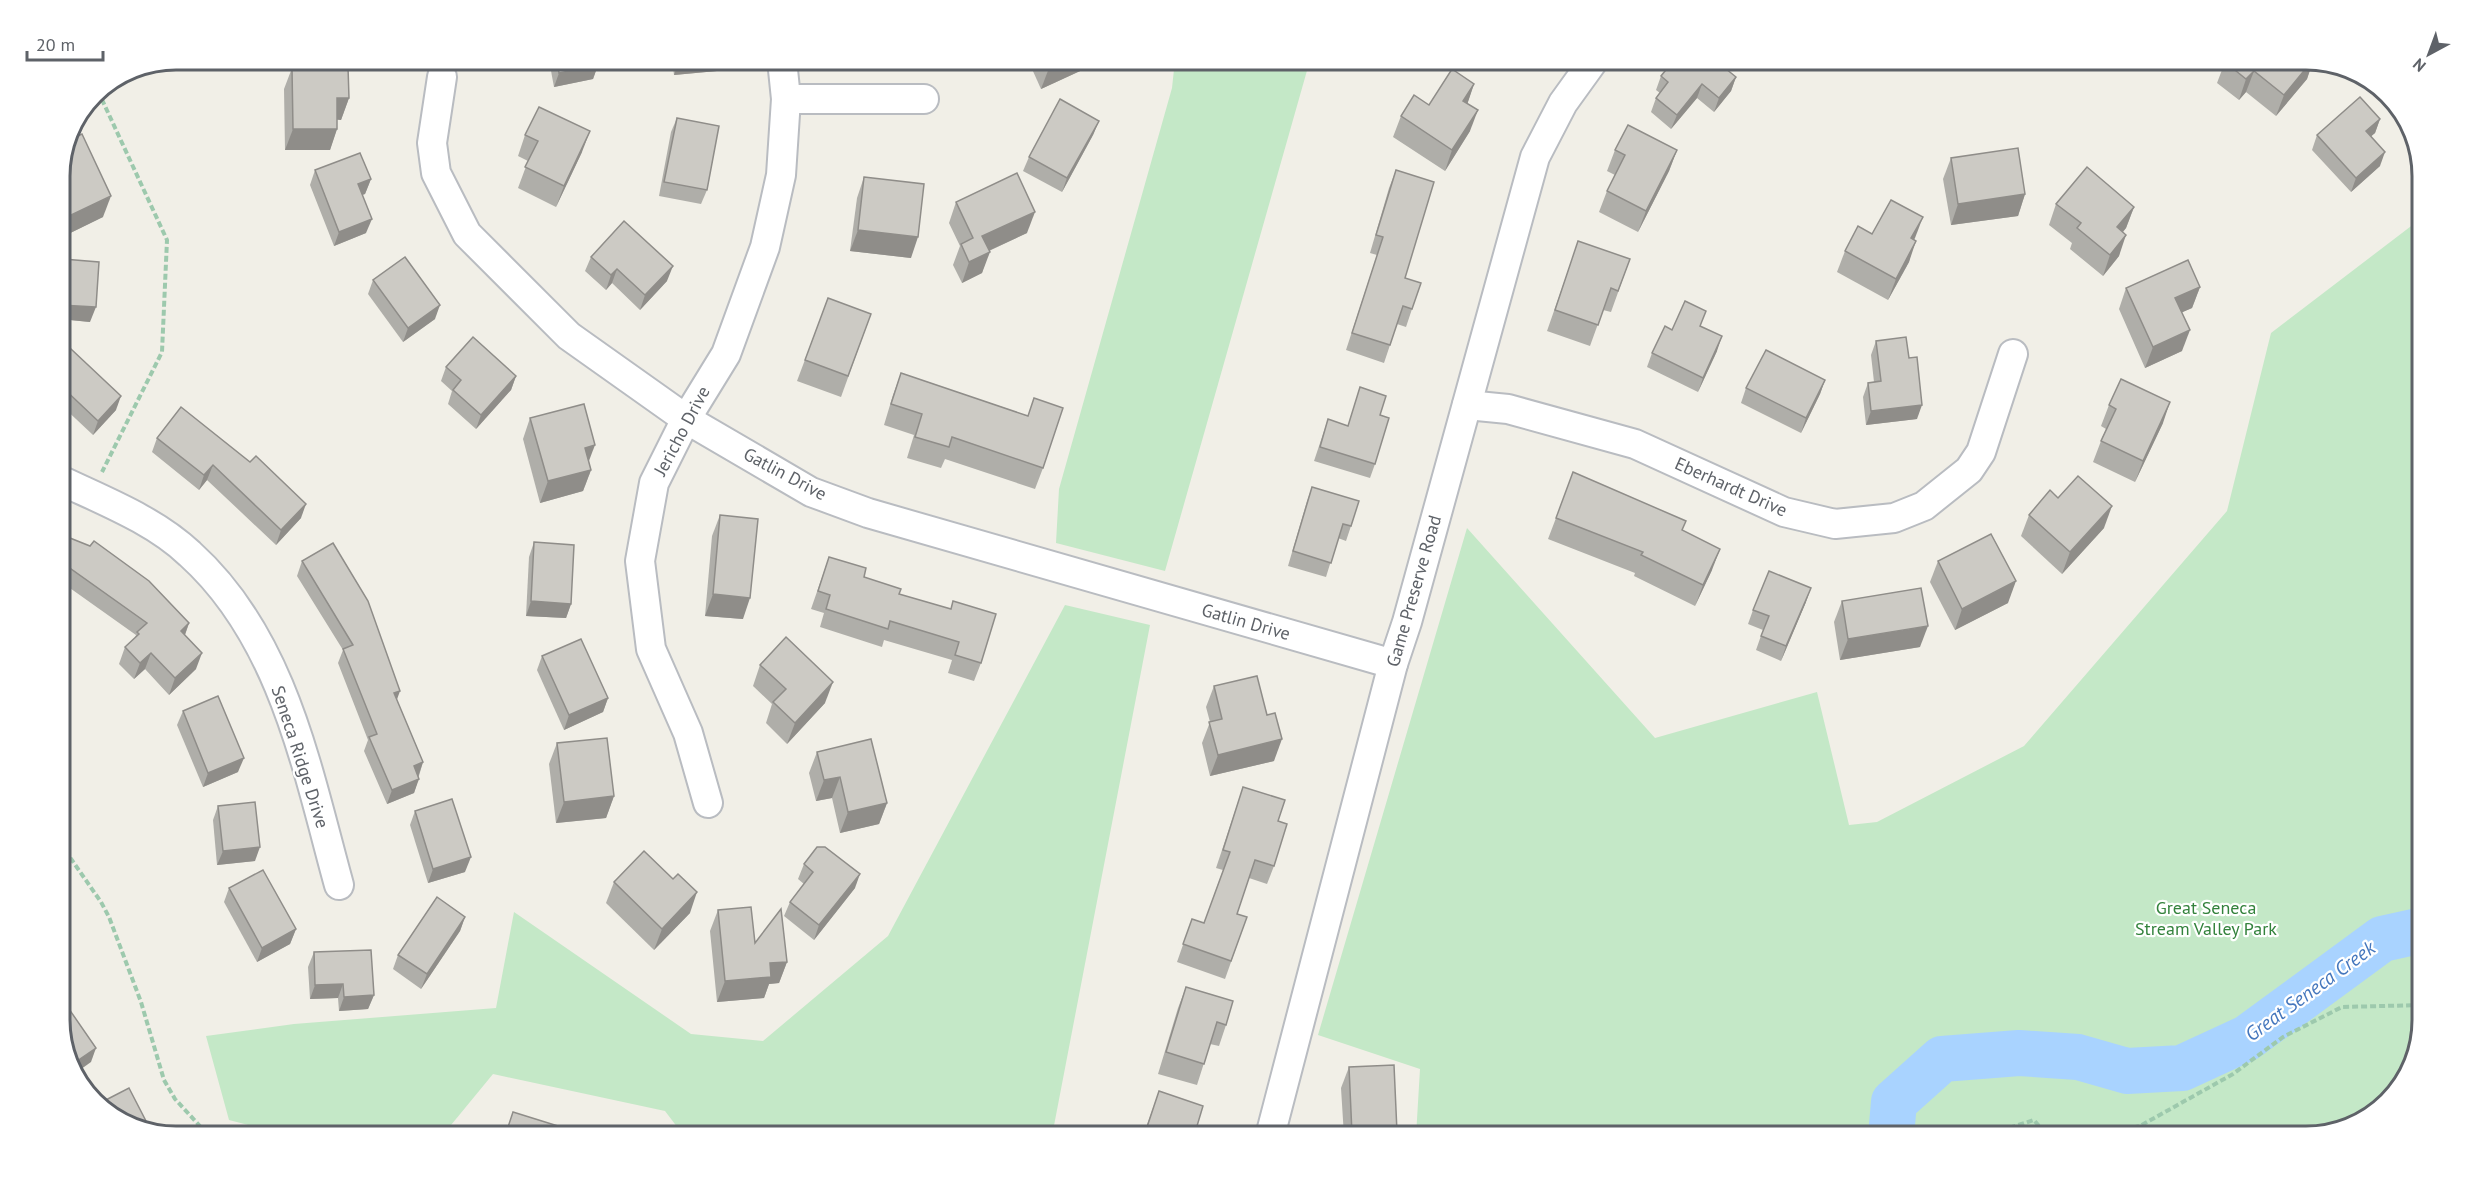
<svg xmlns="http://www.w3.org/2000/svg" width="2483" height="1196" font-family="'PT Sans',sans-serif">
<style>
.green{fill:#c4e8c7}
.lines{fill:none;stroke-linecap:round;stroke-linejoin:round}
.river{stroke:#a9d3ff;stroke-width:46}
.street-casing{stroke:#b9bcc1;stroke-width:32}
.path{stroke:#9dc9ad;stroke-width:4;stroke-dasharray:6 3;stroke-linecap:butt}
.street{stroke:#fff;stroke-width:28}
.wall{fill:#afaea9}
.shaded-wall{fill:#8f8d89}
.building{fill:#cccac4;stroke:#8f8d89;stroke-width:1.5}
.labels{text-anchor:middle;stroke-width:4.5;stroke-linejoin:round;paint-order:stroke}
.street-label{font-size:18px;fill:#5e6268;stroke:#fff}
.park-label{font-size:18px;fill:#33823c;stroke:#fff}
.water-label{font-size:20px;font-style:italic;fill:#4577bd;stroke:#fff}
.rim{fill:none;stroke:#5e6268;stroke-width:3}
</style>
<rect width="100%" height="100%" fill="#f1efe7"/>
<g class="green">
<path d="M1175,60H1310L1165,571L1056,543L1059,489L1172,88Z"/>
<path d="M2423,217V1020L2414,1065L2371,1117L2307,1136H1416L1420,1069L1318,1035L1467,528L1655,738L1817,692L1849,825L1877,822L2024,746L2227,511L2271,333Z"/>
<path d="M1065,605L1150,625L1052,1136H684L665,1111L493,1074L442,1136H290L229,1120L206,1036L294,1024L496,1008L514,912L691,1034L763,1041L888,936Z"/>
</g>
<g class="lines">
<path class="river" d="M1891,1136L1894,1102L1942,1059L2019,1053L2078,1057L2127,1071L2182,1068L2247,1038L2382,939L2423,930"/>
<defs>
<g id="street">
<path d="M442,77L432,143L436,173L467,234L569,336L686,419L811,492L868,513L1393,664"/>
<path d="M786,99H924"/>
<path d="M1467,405L1508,409L1635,444L1784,512L1835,524L1894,518L1924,506L1969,470L1981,452L2013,354"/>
<path d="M60,480C104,501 154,520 190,554C283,638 307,769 339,885"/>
<path d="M708,803L688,733L651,649L640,561L654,483L686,419L726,354L765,247L781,175L786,99L782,60"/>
<path d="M1270,1136L1393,664L1407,622L1535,157L1563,103L1594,60"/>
</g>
</defs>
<use href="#street" class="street-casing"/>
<g class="path">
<path d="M98,91L167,240L162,352L102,472"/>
<path d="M60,843L101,902L109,917L141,1002L164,1080L175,1099L209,1136"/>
<path d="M1984,1136L2034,1120L2047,1136"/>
<path d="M2089,1136L2140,1126L2233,1074L2283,1037L2342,1007L2423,1005"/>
</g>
<use href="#street" class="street"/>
</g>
<g class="wall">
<path d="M549,60H597L598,65L593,79L554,87Z"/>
<path d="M672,60H721L717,71L674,75Z"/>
<path d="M1028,60H1104L1041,89Z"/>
<path d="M1746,60H1764L1754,69Z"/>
<path d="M2307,60L2313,61L2307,79L2276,116L2246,92L2239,100L2217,83L2225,62Z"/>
<path d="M292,68L349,98L341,120L337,119V129L330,150H285L284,89Z"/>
<path d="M1661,76L1736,77L1731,91L1714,112L1697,98L1671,129L1651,112L1656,98L1660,93L1656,90Z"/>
<path d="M1474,84L1467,104L1470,131L1445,171L1393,137L1401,116L1429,105Z"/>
<path d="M677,118L707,190L701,204L659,196L671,132Z"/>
<path d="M2380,119L2375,133L2371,136L2380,166L2351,192L2312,150L2317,135Z"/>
<path d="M1099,121L1093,135L1062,192L1023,171L1029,157Z"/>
<path d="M525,135L582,152L556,207L518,188L528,161L518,156Z"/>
<path d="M1615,150H1677L1669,171L1638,232L1599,212L1607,191L1615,175L1607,171Z"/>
<path d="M1951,158L2025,194L2018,216L1951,225L1943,179Z"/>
<path d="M60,169L103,217L60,238Z"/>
<path d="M315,170L371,179L365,194L362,195L366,233L334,246L310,185Z"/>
<path d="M1396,170L1405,278L1412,309L1406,327L1397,324L1384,363L1346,350L1377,255L1370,253L1389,188Z"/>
<path d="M864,177L911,258L850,251L857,198Z"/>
<path d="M956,202L1027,233L989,251L982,273L962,283L953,265L960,246L949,223Z"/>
<path d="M2056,204L2134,207L2126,228L2123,232L2119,256L2103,276L2070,249L2072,243L2049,225Z"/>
<path d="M1872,234L1914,240L1909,262L1888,300L1837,272L1845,251Z"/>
<path d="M591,257L667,281L640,310L612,283L606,290L585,271Z"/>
<path d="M63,259L90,322L60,319V267Z"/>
<path d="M1630,259L1611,312L1603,310L1590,346L1547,331L1571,262Z"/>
<path d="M373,280L435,319L403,342L368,294Z"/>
<path d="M2200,287L2192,308L2182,312V351L2145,368L2119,309L2126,288Z"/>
<path d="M828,298L871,314L841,397L797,381Z"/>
<path d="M1701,326L1717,351L1698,392L1647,367L1652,353Z"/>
<path d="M1876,341L1917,419L1866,425L1863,397L1868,383L1874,382L1871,355Z"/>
<path d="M60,361L116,410L93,435L60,404Z"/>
<path d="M446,367L516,376L511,390L476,429L448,404L452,391L441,381Z"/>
<path d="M901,373L1028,416L1034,398L1043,468L1035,489L945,459L941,468L907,458L914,435L884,425L893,395Z"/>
<path d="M1825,380L1820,394L1801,433L1741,403L1746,388Z"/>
<path d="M1360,387L1380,415L1375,464L1370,478L1314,461L1328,419L1348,426Z"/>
<path d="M2109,405L2163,423L2135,482L2093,462L2101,441L2106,429L2101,426Z"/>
<path d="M181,407L301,518L276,545L207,480L199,490L152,452L157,438Z"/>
<path d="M530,418L589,462L591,470L583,491L540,503L523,439Z"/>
<path d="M1312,487L1351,526L1346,541L1338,538L1326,577L1288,566L1307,501Z"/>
<path d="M2058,498L2104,528L2062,574L2021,536L2029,515Z"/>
<path d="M720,515L743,619L705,616L712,536Z"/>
<path d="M1556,518L1683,531L1712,570L1695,606L1634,576L1635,573L1548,539Z"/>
<path d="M60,534L189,623L185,635L196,669L169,695L145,669L134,679L119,664L125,647L135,638L136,635L60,581Z"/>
<path d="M534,542L571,604L566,618L526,616L529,557Z"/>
<path d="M829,557L864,577L899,594L951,609L981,663L974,681L948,673L952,660L884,640L882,647L820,627L824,613L811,609Z"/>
<path d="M302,561L397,700L423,762L414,793L387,804L364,751L368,740L338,663L343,650L297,576Z"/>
<path d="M1938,561L2008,603L1955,630L1930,582Z"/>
<path d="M1842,601L1920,647L1840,660L1834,622Z"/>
<path d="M1806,602L1781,661L1756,650L1763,630L1748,624L1753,610Z"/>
<path d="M542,656L608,698L603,712L564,730L537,670Z"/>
<path d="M760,665L825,703L787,744L766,723L772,704L753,686Z"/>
<path d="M1214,686L1267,715L1274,761L1210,776L1202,743L1210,722L1206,707Z"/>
<path d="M183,711L238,772L203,787L177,725Z"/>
<path d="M557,743L614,796L606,818L556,823L549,764Z"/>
<path d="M817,752L887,803L879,824L840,833L832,798L816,801L809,773Z"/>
<path d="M1243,787L1278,821L1274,866L1267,884L1249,878L1237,914L1247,917L1225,979L1177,962L1192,919L1204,923L1223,870L1216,868Z"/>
<path d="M218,806L255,861L217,865L213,820Z"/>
<path d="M415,811L465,872L428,883L410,825Z"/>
<path d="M804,864L855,888L814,940L784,916L790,902L804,884L798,879Z"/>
<path d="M614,882L690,913L654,950L606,903Z"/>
<path d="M229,888L296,929L290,944L257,962L224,902Z"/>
<path d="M718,910L755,943L787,962L779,983L769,984L764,998L717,1002L710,931Z"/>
<path d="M465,917L460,931L421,989L393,969L398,955Z"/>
<path d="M314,952L374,995L368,1009L339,1011L338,998L310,999L308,967Z"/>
<path d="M1186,987L1226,1025L1219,1046L1210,1044L1197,1085L1158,1074L1178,1008Z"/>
<path d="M1349,1067L1396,1136H1344L1341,1088Z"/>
<path d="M1159,1091L1194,1136H1143Z"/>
</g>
<g class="shaded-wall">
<path d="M691,60H721L717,71L674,75L679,61Z"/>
<path d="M1066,60H1104L1041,89L1049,68Z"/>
<path d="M1758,60H1764L1754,69Z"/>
<path d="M2312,61H2313L2307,79L2276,116L2284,95Z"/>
<path d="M598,65L593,79L554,87L559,73Z"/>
<path d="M2254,71L2246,92L2239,100L2246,79Z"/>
<path d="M1736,77L1731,91L1714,112L1719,98Z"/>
<path d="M1474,84L1467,105L1463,101Z"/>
<path d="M1702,84L1697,98L1671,129L1677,115Z"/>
<path d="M337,98H349L341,120L329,119Z"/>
<path d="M1478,110L1470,131L1445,171L1452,150Z"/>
<path d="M2380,119L2375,133L2361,145L2366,131Z"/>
<path d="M1099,121L1093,135L1062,192L1067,178Z"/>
<path d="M293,129H337L330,150H285Z"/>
<path d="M590,131L582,152L556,207L564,186Z"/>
<path d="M1677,150L1669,171L1638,232L1646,211Z"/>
<path d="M2385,152L2380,166L2351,192L2356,178Z"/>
<path d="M371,179L365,194L353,198L358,184Z"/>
<path d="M2025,194L2018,216L1951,225L1958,204Z"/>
<path d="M111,196L103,217L60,238V234L67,217Z"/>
<path d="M2134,207L2126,228L2109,248L2117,227Z"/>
<path d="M1035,212L1027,233L975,257L982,236Z"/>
<path d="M1923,217L1915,238L1903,259L1911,238Z"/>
<path d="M372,219L366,233L334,246L339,232Z"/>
<path d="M858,230L918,237L911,258L850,251Z"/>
<path d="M2126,235L2119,256L2103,276L2110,255Z"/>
<path d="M1916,241L1909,262L1888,300L1896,279Z"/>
<path d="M990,252L982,273L962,283L969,262Z"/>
<path d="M673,266L667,281L640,310L645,295Z"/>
<path d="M617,269L612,283L606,290L611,275Z"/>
<path d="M2200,287L2192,308L2167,319L2175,298Z"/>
<path d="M60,305L96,307L90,322L60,319Z"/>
<path d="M440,305L435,319L403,342L408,328Z"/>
<path d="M2190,330L2182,351L2145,368L2153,347Z"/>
<path d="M1722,336L1717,351L1698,392L1703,378Z"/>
<path d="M516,376L511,390L476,429L481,415Z"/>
<path d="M1825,380L1820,394L1801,433L1806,418Z"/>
<path d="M121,396L116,410L93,435L98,421Z"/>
<path d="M2170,402L2163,423L2135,482L2143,461Z"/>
<path d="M1922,405L1917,419L1866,425L1871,411Z"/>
<path d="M595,445L587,466L585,448Z"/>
<path d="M213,465L207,480L199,490L204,475Z"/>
<path d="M591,470L583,491L540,503L548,481Z"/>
<path d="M306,504L301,518L276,545L281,530Z"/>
<path d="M2112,506L2104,528L2062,574L2070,552Z"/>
<path d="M1720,549L1712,570L1695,606L1703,585Z"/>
<path d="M2016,581L2008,603L1955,630L1962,609Z"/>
<path d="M1811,588L1806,602L1781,661L1786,646Z"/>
<path d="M713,594L750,598L743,619L705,616Z"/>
<path d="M531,601L571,604L566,618L526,616Z"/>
<path d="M189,623L183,640L181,631Z"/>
<path d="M1928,626L1920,647L1840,660L1848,639Z"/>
<path d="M151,653L145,669L134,679L140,663Z"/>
<path d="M202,653L196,669L169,695L175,678Z"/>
<path d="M833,682L825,703L787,744L795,723Z"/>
<path d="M400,691L395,705L394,693Z"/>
<path d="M608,698L603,712L564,730L569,715Z"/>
<path d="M1282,739L1274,761L1210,776L1218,755Z"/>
<path d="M244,758L238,772L203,787L208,773Z"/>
<path d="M423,762L418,777L414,766Z"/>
<path d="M840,777L832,798L816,801L824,780Z"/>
<path d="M419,779L414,793L387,804L392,790Z"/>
<path d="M614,796L606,818L556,823L564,802Z"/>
<path d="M887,803L879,824L840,833L848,812Z"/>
<path d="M260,847L255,861L217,865L223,851Z"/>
<path d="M471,857L465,872L428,883L433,869Z"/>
<path d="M860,874L855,888L814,940L819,925Z"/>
<path d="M697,892L690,913L654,950L662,929Z"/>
<path d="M465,917L460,931L421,989L427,974Z"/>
<path d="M296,929L290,944L257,962L262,948Z"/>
<path d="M787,962L779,983L769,984L764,998L717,1002L725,981L770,963Z"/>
<path d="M343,984L338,998L310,999L315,985Z"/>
<path d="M374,995L368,1009L339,1011L344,997Z"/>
<path d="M96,1048L91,1062L77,1072L74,1063Z"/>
<path d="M148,1125L147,1130L141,1129Z"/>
<path d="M1397,1132L1396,1136H1352V1134Z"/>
</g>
<g class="building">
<path d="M557,60H597L598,65L559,73Z"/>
<path d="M1045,60H1066L1049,68Z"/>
<path d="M1674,60H1715L1736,77L1719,98L1702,84L1677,115L1656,98L1668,82L1661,76Z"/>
<path d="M2227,60H2307L2312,61L2284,95L2254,71L2246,79L2225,62Z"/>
<path d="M348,67L349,98H337V129H293L292,68Z"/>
<path d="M1452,69L1474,84L1463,101L1478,110L1452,150L1401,116L1414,95L1429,105Z"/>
<path d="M2360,97L2380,119L2366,131L2385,152L2356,178L2317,135Z"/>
<path d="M1060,99L1099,121L1067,178L1029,157Z"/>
<path d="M539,107L590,131L564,186L525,167L538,141L525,135Z"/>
<path d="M677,118L719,126L707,190L664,182Z"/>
<path d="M1628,125L1677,150L1646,211L1607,191L1625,155L1615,150Z"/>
<path d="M82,134L111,196L67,217L60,204V169L67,141Z"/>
<path d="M2018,148L2025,194L1958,204L1951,158Z"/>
<path d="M360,153L371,179L358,184L372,219L339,232L315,170Z"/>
<path d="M2087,167L2134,207L2117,227L2126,235L2110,255L2077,228L2081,223L2056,204Z"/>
<path d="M1396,170L1434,182L1405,278L1421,283L1412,309L1403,306L1390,345L1352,333L1383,237L1376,235Z"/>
<path d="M1017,173L1035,212L982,236L990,252L969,262L961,244L973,238L956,202Z"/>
<path d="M864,177L924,184L918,237L858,230Z"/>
<path d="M1891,200L1923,217L1911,238L1916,241L1896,279L1845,251L1858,226L1872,234Z"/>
<path d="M624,221L673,266L645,295L617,269L611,275L591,257Z"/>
<path d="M1578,241L1630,259L1618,291L1611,288L1598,325L1555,310Z"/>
<path d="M405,257L440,305L408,328L373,280Z"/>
<path d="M63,259L99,262L96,307L60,305Z"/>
<path d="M2188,260L2200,287L2175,298L2190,330L2153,347L2126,288Z"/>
<path d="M828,298L871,314L848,376L805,360Z"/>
<path d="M1685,301L1706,311L1700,326L1722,336L1703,378L1652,353L1665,326L1672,330Z"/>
<path d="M473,337L516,376L481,415L453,390L461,380L446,367Z"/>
<path d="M1906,337L1909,358L1917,357L1922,405L1871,411L1868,383L1881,381L1876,341Z"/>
<path d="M71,349L121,396L98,421L60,385V361Z"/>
<path d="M1766,350L1825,380L1806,418L1746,388Z"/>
<path d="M901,373L1028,416L1034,398L1063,408L1043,468L952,437L949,447L915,437L922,414L891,404Z"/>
<path d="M2121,379L2170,402L2143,461L2101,441L2116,409L2109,405Z"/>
<path d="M1360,387L1386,396L1380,415L1389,418L1375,464L1320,447L1328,419L1348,426Z"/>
<path d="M584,404L595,445L585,448L591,470L548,481L530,418Z"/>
<path d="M181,407L250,462L256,456L306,504L281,530L213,465L204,475L157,438Z"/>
<path d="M1573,472L1686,521L1682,530L1720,549L1703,585L1641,555L1643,552L1556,518Z"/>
<path d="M2078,476L2112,506L2070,552L2029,515L2050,490L2058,498Z"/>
<path d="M1312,487L1359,501L1351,526L1343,524L1331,563L1293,551Z"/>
<path d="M720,515L758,519L750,598L713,594Z"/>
<path d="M60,534L90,546L94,541L149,581L189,623L181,631L202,653L175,678L151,653L140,663L125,647L139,634L137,632L147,623L60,561Z"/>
<path d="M1991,534L2016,581L1962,609L1938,561Z"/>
<path d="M534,542L574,545L571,604L531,601Z"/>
<path d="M333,543L368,601L400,691L394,693L423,762L414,766L419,779L392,790L369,737L377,734L343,649L353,645L302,561Z"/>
<path d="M829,557L866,568L864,577L901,589L899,594L951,609L953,601L996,614L981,663L955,655L959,642L890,621L888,629L826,609L830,595L818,591Z"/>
<path d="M1769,571L1811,588L1786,646L1761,636L1769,616L1753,610Z"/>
<path d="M1921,588L1928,626L1848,639L1842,601Z"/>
<path d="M786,637L833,682L795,723L773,702L786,689L760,665Z"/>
<path d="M581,639L608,698L569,715L542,656Z"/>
<path d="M1257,676L1267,715L1275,713L1282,739L1218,755L1209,722L1222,719L1214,686Z"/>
<path d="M218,696L244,758L208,773L183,711Z"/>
<path d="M607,738L614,796L564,802L557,743Z"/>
<path d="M871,739L887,803L848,812L840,777L824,780L817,752Z"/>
<path d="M1243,787L1285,800L1278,821L1287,824L1274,866L1255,860L1237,914L1247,917L1231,961L1183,944L1192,919L1204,923L1230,852L1223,850Z"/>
<path d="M452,799L471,857L433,869L415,811Z"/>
<path d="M255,802L260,847L223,851L218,806Z"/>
<path d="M817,847H825L860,874L819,925L790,902L813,872L804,864Z"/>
<path d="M644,851L673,879L678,874L697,892L662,929L614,882Z"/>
<path d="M263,870L296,929L262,948L229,888Z"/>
<path d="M437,897L465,917L427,974L398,955Z"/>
<path d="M751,907L755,943L781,909L787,962L770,963L771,977L725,981L718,910Z"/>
<path d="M371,950L374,995L344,997L343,984L315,985L314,952Z"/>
<path d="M1186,987L1233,1001L1226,1025L1217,1022L1204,1064L1166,1052Z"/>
<path d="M60,996L96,1048L74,1063L60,1028Z"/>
<path d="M1394,1065L1397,1132L1352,1134L1349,1067Z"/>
<path d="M129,1088L148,1125L141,1129L131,1127L100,1103Z"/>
<path d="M1159,1091L1203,1106L1194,1136H1144Z"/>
<path d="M513,1112L590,1136H505Z"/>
<path d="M603,1131L621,1136H602Z"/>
</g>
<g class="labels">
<g class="street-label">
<text transform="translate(682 431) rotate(-62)" y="6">Jericho Drive</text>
<text transform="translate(785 474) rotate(28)" y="6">Gatlin Drive</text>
<text transform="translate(1731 487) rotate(24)" y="6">Eberhardt Drive</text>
<text transform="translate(1414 591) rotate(-74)" y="6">Game Preserve Road</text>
<text transform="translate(1246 622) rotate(16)" y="6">Gatlin Drive</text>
<text transform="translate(300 757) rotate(72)" y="6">Seneca Ridge Drive</text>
</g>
<g class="park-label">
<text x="2206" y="914">Great Seneca<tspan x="2206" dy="21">Stream Valley Park</tspan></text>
</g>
<g class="water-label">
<text transform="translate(2310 991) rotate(-36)" y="7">Great Seneca Creek</text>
</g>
</g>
<path d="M0 0H2483V1196H0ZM176 70H2306A106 106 0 0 1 2412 176V1020A106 106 0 0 1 2306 1126H176A106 106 0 0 1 70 1020V176A106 106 0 0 1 176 70Z" fill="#fff" fill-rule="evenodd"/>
<path class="rim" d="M176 70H2306A106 106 0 0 1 2412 176V1020A106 106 0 0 1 2306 1126H176A106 106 0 0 1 70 1020V176A106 106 0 0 1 176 70Z"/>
<g transform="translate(2429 54) rotate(221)" stroke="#ffffff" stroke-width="4.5" paint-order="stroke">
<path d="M0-4.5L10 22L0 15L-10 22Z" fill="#5e6268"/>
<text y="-9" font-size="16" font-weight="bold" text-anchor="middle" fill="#5e6268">N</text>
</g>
<path d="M27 51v9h76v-9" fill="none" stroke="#5e6268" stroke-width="3"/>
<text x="36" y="51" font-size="18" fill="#5e6268" stroke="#ffffff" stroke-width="4.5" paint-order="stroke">20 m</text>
</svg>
